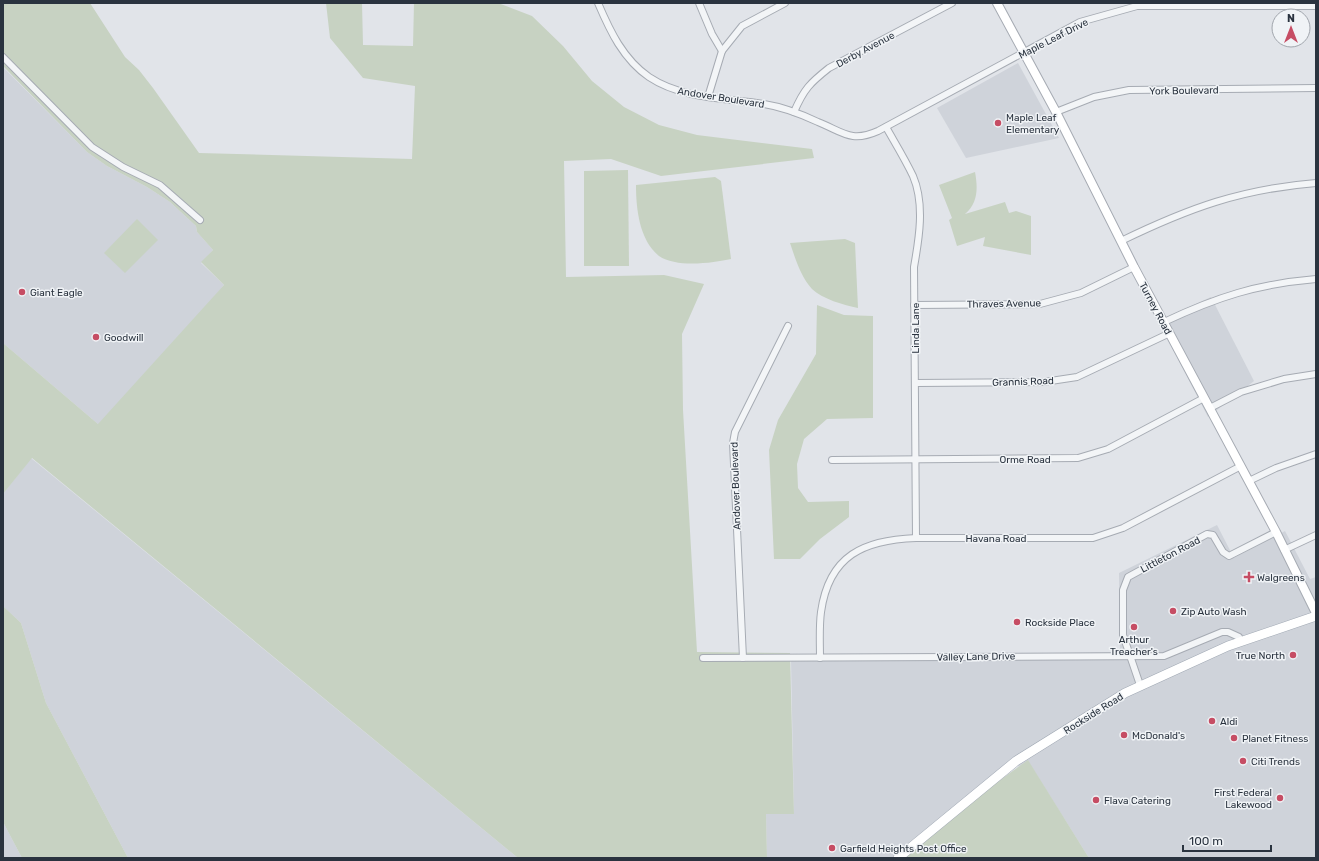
<svg xmlns="http://www.w3.org/2000/svg" width="1319" height="861" font-family="Rubik,sans-serif">
<style>
.built{fill:#cfd3da}
.green{fill:#c7d2c2}
.lines{fill:none;stroke-linecap:round;stroke-linejoin:round}
.street-casing{stroke:#a6abb3;stroke-width:8}
.secondary-casing{stroke:#a6abb3;stroke-width:10}
.primary-casing{stroke:#a1a9b4;stroke-width:10}
.street{stroke:#f3f5f7;stroke-width:6}
.secondary{stroke:#fff;stroke-width:8}
.primary{stroke:#fff;stroke-width:9}
.poi-dot{fill:#c64d64;stroke:#f0f3f6;stroke-width:1.5}
.labels{text-anchor:middle;stroke-width:3;stroke-linejoin:round;paint-order:stroke}
.street-label{font-size:10px;fill:#2a333f;stroke:#f0f3f6}
.poi-label{font-size:10px;fill:#2a333f;stroke:#f0f3f6;text-anchor:start}
</style>
<rect width="100%" height="100%" fill="#e1e4e9"/>
<g class="built">
<path d="M1018,63L1059,138L966,158L937,108Z"/>
<path d="M3,67L87,152L107,166L147,187L170,202L196,226L197,232L213,250L201,263L224,285L108,425L98,424L3,343Z"/>
<path d="M1211,297L1254,381L1208,417L1158,321Z"/>
<path d="M31,458L518,858H128L46,703L21,623L3,606V494Z"/>
<path d="M1217,525L1234,558L1285,531L1310,579L1316,577V858H1089L1028,761L1019,767L1016,762L898,858H767L766,814H794L791,658L991,656L992,660V654L1120,652L1119,573Z"/>
<path d="M3,822L22,858H3Z"/>
</g>
<g class="green">
<path d="M3,3H90L125,57L139,70L153,88L199,153L412,159L415,86L363,78L330,38L326,3H362L363,45L413,46L414,3H498L532,16L563,46L592,81L624,107L659,125L697,135L812,149L814,158L661,176L611,159L564,161L566,277L664,275L704,284L682,334L683,410L697,652L790,653L794,814H766L767,858H518L32,458L3,494V343L98,424L224,285L201,262L213,250L197,232L196,226L170,202L147,187L107,166L87,152L3,66Z"/>
<path d="M628,170L629,266H584V171Z"/>
<path d="M975,172C978,188 978,203 965,214L1005,202L1009,213L1016,211L1031,216V255L983,246L985,237L957,246L949,220L952,218L939,185Z"/>
<path d="M715,177L721,181L731,259C713,263 676,268 659,256C639,240 636,208 636,185Z"/>
<path d="M137,219L158,240L125,273L104,253Z"/>
<path d="M845,239L855,243L858,308C844,305 822,299 812,289C801,277 795,258 790,243Z"/>
<path d="M817,305L844,315L873,316V418L827,419L804,439L797,464L798,488L808,502L849,501V517L820,539L800,559H774L769,450L778,420L816,354Z"/>
<path d="M3,606L21,623L46,703L128,858H22L3,822Z"/>
<path d="M1028,760L1089,858H898L951,815Z"/>
</g>
<g class="lines">
<defs>
<g id="street">
<path d="M598,3C610,31 623,59 649,77C682,99 725,98 764,104C783,107 801,114 818,122C843,132 851,143 878,131L1080,22L1137,6H1316"/>
<path d="M699,3L712,34L722,51"/>
<path d="M3,57L92,147L123,167L160,185L200,220"/>
<path d="M708,97L722,51L742,26L785,3"/>
<path d="M794,112C804,89 810,83 829,68L952,3"/>
<path d="M1056,112L1094,97L1129,90L1316,88"/>
<path d="M886,127C895,143 905,159 913,176C925,204 919,239 914,267L916,538"/>
<path d="M1121,241C1189,208 1241,189 1316,183"/>
<path d="M914,305L1040,304L1081,293L1134,267"/>
<path d="M1164,322C1217,297 1257,284 1316,279"/>
<path d="M915,383L1044,382L1077,377L1170,333"/>
<path d="M1210,408L1241,392L1284,379L1316,374"/>
<path d="M832,460L1078,458L1108,449L1204,398"/>
<path d="M1249,481L1276,468L1316,454"/>
<path d="M1284,550L1316,535"/>
<path d="M703,658L1164,656L1222,632H1228L1239,637L1241,642"/>
<path d="M743,658L733,443L735,432L788,326"/>
<path d="M820,658C820,643 819,627 821,612C829,555 864,540 916,538H1093L1123,528L1241,466"/>
<path d="M1140,685L1123,635V590L1128,577L1207,534L1213,535L1223,552L1229,556L1276,532"/>
</g>
<path id="secondary" d="M997,3L1056,112L1134,267L1276,532L1316,613"/>
<path id="primary" d="M898,858L1016,761L1125,693L1228,646L1316,616"/>
</defs>
<use href="#street" class="street-casing"/>
<use href="#secondary" class="secondary-casing"/>
<use href="#primary" class="primary-casing"/>
<use href="#street" class="street"/>
<use href="#secondary" class="secondary"/>
<use href="#primary" class="primary"/>
</g>
<g class="poi-dot">
<circle cx="998" cy="123" r="4"/>
<circle cx="22" cy="292" r="4"/>
<circle cx="96" cy="337" r="4"/>
<path d="M1247 571h4v4h4v4h-4v4h-4v-4h-4v-4h4z"/>
<circle cx="1173" cy="611" r="4"/>
<circle cx="1017" cy="622" r="4"/>
<circle cx="1134" cy="627" r="4"/>
<circle cx="1293" cy="655" r="4"/>
<circle cx="1212" cy="721" r="4"/>
<circle cx="1124" cy="735" r="4"/>
<circle cx="1234" cy="738" r="4"/>
<circle cx="1243" cy="761" r="4"/>
<circle cx="1280" cy="798" r="4"/>
<circle cx="1096" cy="800" r="4"/>
<circle cx="832" cy="848" r="4"/>
</g>
<g class="labels">
<g class="street-label">
<text transform="translate(1053 38) rotate(-27)" y="4">Maple Leaf Drive</text>
<text transform="translate(865 49) rotate(-28)" y="4">Derby Avenue</text>
<text transform="translate(1184 90) rotate(-1)" y="4">York Boulevard</text>
<text transform="translate(721 97) rotate(9)" y="4">Andover Boulevard</text>
<text transform="translate(1004 303) rotate(-1)" y="4">Thraves Avenue</text>
<text transform="translate(1156 308) rotate(62)" y="4">Turney Road</text>
<text transform="translate(915 328) rotate(-90)" y="4">Linda Lane</text>
<text transform="translate(1023 381) rotate(-2)" y="4">Grannis Road</text>
<text x="1025" y="463">Orme Road</text>
<text transform="translate(735 486) rotate(-92)" y="4">Andover Boulevard</text>
<text x="996" y="542">Havana Road</text>
<text transform="translate(1170 554) rotate(-28)" y="4">Littleton Road</text>
<text transform="translate(976 656) rotate(-1)" y="4">Valley Lane Drive</text>
<text transform="translate(1093 713) rotate(-32)" y="4">Rockside Road</text>
</g>
<g class="poi-label">
<text x="1006" y="121">Maple Leaf<tspan x="1006" dy="12">Elementary</tspan></text>
<text x="30" y="296">Giant Eagle</text>
<text x="104" y="341">Goodwill</text>
<text x="1257" y="581">Walgreens</text>
<text x="1181" y="615">Zip Auto Wash</text>
<text x="1025" y="626">Rockside Place</text>
<text x="1134" y="643" text-anchor="middle">Arthur<tspan x="1134" dy="12">Treacher's</tspan></text>
<text x="1285" y="659" text-anchor="end">True North</text>
<text x="1220" y="725">Aldi</text>
<text x="1132" y="739">McDonald's</text>
<text x="1242" y="742">Planet Fitness</text>
<text x="1251" y="765">Citi Trends</text>
<text x="1272" y="796" text-anchor="end">First Federal<tspan x="1272" dy="12">Lakewood</tspan></text>
<text x="1104" y="804">Flava Catering</text>
<text x="840" y="852">Garfield Heights Post Office</text>
</g>
</g>
<rect width="1319" height="861" fill="none" stroke="#2a333f" stroke-width="8"/>
<g transform="translate(1291 28)"><circle r="19" fill="#f0f3f6" stroke="#a1a6ad"/>
<path d="M0-3L7 15L0 10L-7 15Z" fill="#c64d64"/>
<text y="-6" font-size="11" font-weight="bold" text-anchor="middle" fill="#2a333f">N</text>
</g>
<path d="M1183 845v6h88v-6" fill="none" stroke="#2a333f" stroke-width="2"/>
<text x="1189" y="845" font-size="12" fill="#2a333f" stroke="#f0f3f6" stroke-width="3" paint-order="stroke">100 m</text>
</svg>
